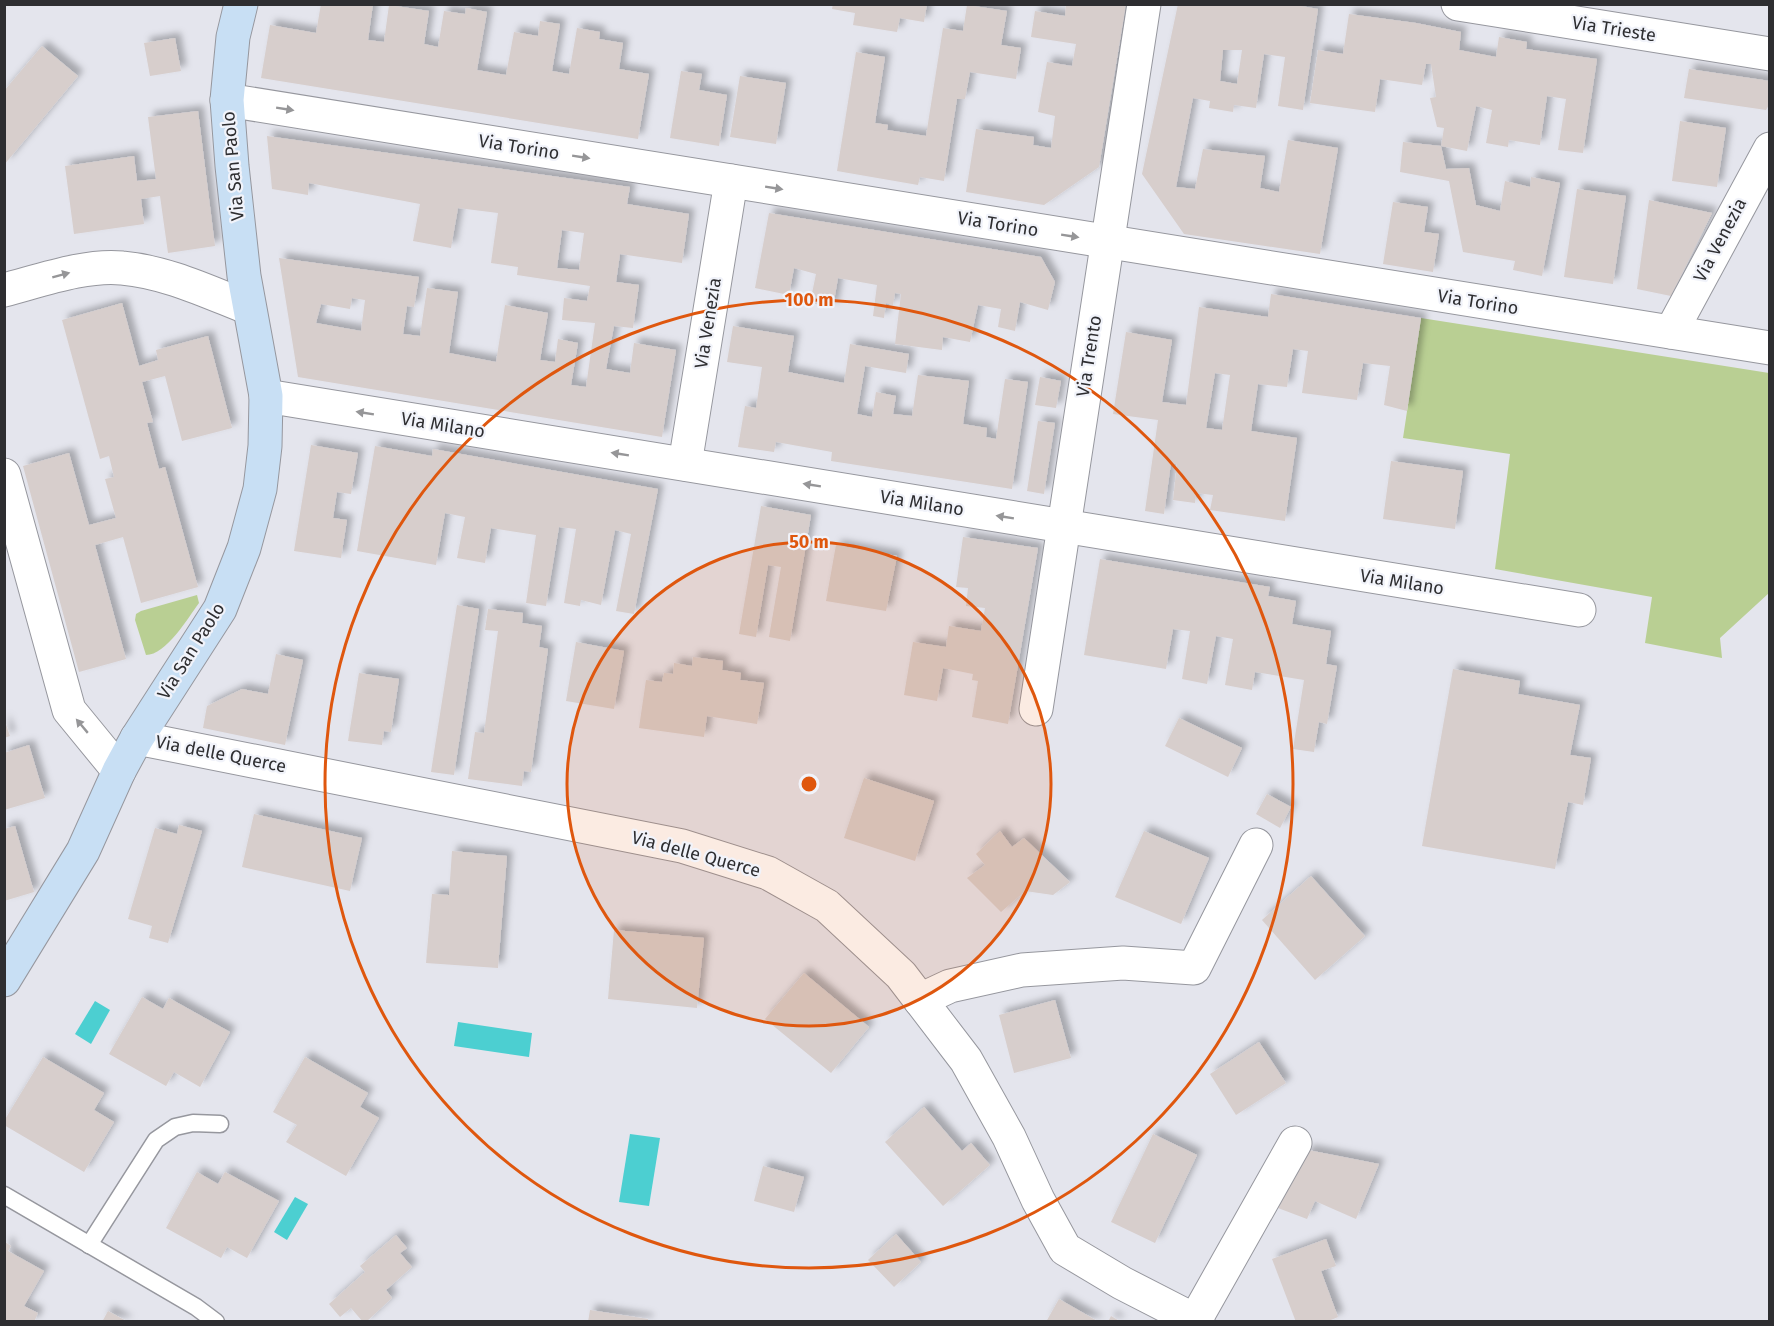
<svg xmlns="http://www.w3.org/2000/svg" width="1774" height="1326" font-family="'Fira Sans',sans-serif">
<style>
.green{fill:#b9cf93}
.water{fill:#4ccfd1}
.building{fill:#d7cecc;fill-rule:evenodd;filter:url(#shadow)}
.lines{fill:none;stroke-linecap:round;stroke-linejoin:round}
.service-casing{stroke:#96979e;stroke-width:19}
.minor-casing{stroke:#96979e;stroke-width:35}
.secondary-casing{stroke:#96979e;stroke-width:35}
.service{stroke:#fff;stroke-width:16}
.minor{stroke:#fff;stroke-width:33}
.secondary{stroke:#c8dff4;stroke-width:33}
.oneway{fill:#969698}
.ring{fill:none;stroke:#df570e;stroke-width:3}
.labels{text-anchor:middle;stroke-width:4.5;stroke-linejoin:round;paint-order:stroke}
.street-label{font-size:18px;fill:#2e2e31;stroke:#f1f3fa}
.centre{fill:#df570e;stroke:#f1f3fa;stroke-width:3}
.ring-label{font-size:18px;text-anchor:middle;font-weight:bold;fill:#df570e;stroke:#f1f3fa;stroke-width:4.5;stroke-linejoin:round;paint-order:stroke}
</style>
<defs>
<filter id="shadow"><feDropShadow dx="5.5" dy="-5.5" stdDeviation="3" flood-color="#0004"/></filter>
</defs>
<rect width="100%" height="100%" fill="#e4e5ed"/>
<g class="green">
<path d="M1421,318L1769,373V593L1720,638L1722,658L1645,643L1652,597L1495,569L1510,454L1403,438Z"/>
<path d="M197,595L199,603C188,618 166,655 146,655L135,620L136,614L141,611Z"/>
</g>
<g class="water">
<path d="M95,1001L110,1010L91,1044L75,1034Z"/>
<path d="M458,1022L532,1033L529,1057L454,1046Z"/>
<path d="M630,1134L660,1138L649,1206L619,1202Z"/>
<path d="M295,1197L308,1204L287,1240L274,1232Z"/>
</g>
<g class="building">
<path d="M321,4H373L368,40L384,42L389,5L429,11L424,44L438,47L444,11L465,14L466,8L487,12L477,70L506,75L514,32L538,36L540,21L560,24L552,71L569,74L577,28L600,32L599,39L623,43L619,69L649,74L638,139L261,78L270,25L316,33Z"/>
<path d="M833,4H927L924,22L900,18L897,32L853,25L855,13L832,9Z"/>
<path d="M1066,4H1126L1099,167L1044,205L966,192L976,129L1034,137L1033,145L1051,148L1055,116L1038,112L1047,62L1072,66L1076,44L1031,37L1035,11L1065,16Z"/>
<path d="M1178,4H1290L1318,9L1303,110L1278,106L1285,57L1264,54L1256,108L1234,105L1233,112L1209,108L1210,101L1193,98L1176,187L1195,189L1203,149L1265,156L1260,188L1279,192L1288,140L1338,148L1320,254L1184,234L1142,174ZM1223,50H1242L1237,84L1220,81Z"/>
<path d="M967,5L1007,11L1001,45L1021,48L1016,79L970,72L965,99H957L944,181L920,177L918,185L837,171L856,52L885,57L875,123L888,125L887,130L926,136L943,28L963,31Z"/>
<path d="M1349,14L1416,23L1461,32L1459,50L1496,57L1499,37L1527,42L1526,49L1597,59L1583,153L1558,150L1566,99L1547,96L1540,145L1509,140L1508,147L1486,143L1492,110L1476,106L1467,151L1441,146L1446,169L1469,168L1476,205L1500,211L1505,181L1530,187L1531,177L1560,183L1542,276L1513,270L1515,261L1463,252L1449,181L1400,172L1403,142L1441,146L1444,128L1437,127L1430,98L1436,97L1431,64H1426L1422,85L1380,79L1375,112L1310,103L1318,50L1343,54Z"/>
<path d="M175,38L181,71L150,76L144,43Z"/>
<path d="M42,46L78,76L4,165V91Z"/>
<path d="M1689,69L1770,81V103L1766,110L1684,98Z"/>
<path d="M681,71L702,74L699,90L727,95L719,146L670,138Z"/>
<path d="M740,76L786,83L776,144L730,137Z"/>
<path d="M198,111L215,246L168,253L160,196L141,199L144,224L74,234L65,166L134,156L137,181L156,179L148,117Z"/>
<path d="M1680,121L1726,128L1717,187L1672,181Z"/>
<path d="M267,136L630,187L627,204L689,214L682,263L620,254L616,282L639,285L633,328L614,326L606,369L630,373L634,343L676,350L662,437L298,377L279,258L419,277L414,307L407,306L403,334L420,336L427,288L458,292L449,353L496,362L505,305L548,313L540,360L555,362L558,339L578,343L571,385L586,387L595,323L562,320L564,298L587,301L590,286L517,275L518,267L491,263L498,213L458,208L451,248L413,241L420,204L309,183L308,195L272,189ZM562,230L584,233L579,270L557,268ZM352,298L365,300L361,331L316,323L321,304L350,309Z"/>
<path d="M1577,189L1626,196L1613,284L1564,277Z"/>
<path d="M1649,200L1712,213L1671,296L1637,289Z"/>
<path d="M1393,202L1428,207L1424,232L1439,234L1433,272L1383,264Z"/>
<path d="M769,213L1041,257L1055,282L1048,310L1020,302L1015,331L998,327L1001,309L978,305L970,342L943,337L942,350L895,344L901,294L895,293L893,305L886,303L884,318L873,316L877,285L838,278L833,307L810,303L816,274L794,268L789,295L755,288Z"/>
<path d="M1271,294L1421,318L1407,411L1384,405L1390,366L1363,363L1357,400L1302,393L1308,351L1293,349L1287,387L1258,384L1251,431L1297,438L1285,521L1210,510L1213,495L1196,493L1195,503L1173,500L1177,464L1171,463L1164,514L1145,511L1158,420L1113,414L1126,332L1172,340L1162,402L1186,405L1199,307L1268,317ZM1215,373L1230,375L1222,430L1206,428Z"/>
<path d="M122,303L139,366L158,360L156,350L208,336L232,428L182,441L165,376L142,382L153,422L147,423L159,469L165,467L198,587L141,603L123,537L95,545L126,659L79,672L23,466L69,453L89,525L116,518L105,479L114,477L109,456L100,459L62,320Z"/>
<path d="M733,326L794,336L788,372L844,383L850,344L909,354L906,373L865,366L857,414L872,417L876,392L896,396L893,414L912,416L918,375L969,381L963,424L987,428L986,437L996,439L1005,379L1028,382L1012,489L831,461L832,452L776,442L774,452L738,447L745,406L756,408L762,367L727,362Z"/>
<path d="M1040,377L1061,381L1056,408L1035,405Z"/>
<path d="M1038,421L1055,423L1044,494L1027,491Z"/>
<path d="M311,445L358,453L351,494L337,492L333,518L347,520L341,558L294,551Z"/>
<path d="M375,446L432,456L433,449L658,489L634,614L616,611L631,534L615,530L601,605L581,600L580,606L564,603L576,529L559,527L546,606L526,603L536,535L491,528L485,563L457,558L465,517L445,513L436,565L357,551Z"/>
<path d="M1391,461L1463,471L1455,529L1383,519Z"/>
<path d="M761,506L811,515L790,641L769,637L781,567L768,565L756,637L739,634Z"/>
<path d="M963,537L1038,548L1008,724L972,717L978,681L972,680L973,674L943,668L937,701L904,695L913,642L946,647L949,626L981,631L985,608L966,606L968,588L956,587Z"/>
<path d="M836,545L897,556L886,611L826,601Z"/>
<path d="M1100,559L1270,587L1268,596L1296,601L1292,624L1331,631L1326,664L1337,666L1327,724L1319,722L1314,752L1293,749L1304,680L1255,672L1252,690L1225,685L1233,639L1216,636L1207,684L1182,679L1190,631L1173,629L1166,669L1084,655Z"/>
<path d="M457,605L479,609L454,775L431,772Z"/>
<path d="M488,609L523,613L522,623L542,626L539,647L548,649L531,772L524,771L522,786L468,779L475,732L484,733L498,631L485,630Z"/>
<path d="M576,642L624,651L614,709L566,701Z"/>
<path d="M276,654L303,660L285,745L203,728L207,706L242,689L268,694Z"/>
<path d="M693,657L723,661L722,670L741,673L740,680L764,683L757,724L707,716L704,737L639,728L646,680L662,682L664,673L673,674L674,663L692,666Z"/>
<path d="M1453,669L1520,681L1518,694L1580,705L1570,755L1591,758L1583,805L1568,802L1555,869L1422,846Z"/>
<path d="M359,673L399,679L391,732L384,731L382,745L348,741Z"/>
<path d="M1179,718L1242,748L1228,777L1165,746Z"/>
<path d="M4,719L10,736L4,738Z"/>
<path d="M29,745L45,798L4,810V753Z"/>
<path d="M864,778L934,801L915,861L844,838Z"/>
<path d="M1267,794L1291,807L1280,828L1256,814Z"/>
<path d="M254,814L362,838L350,891L242,867Z"/>
<path d="M179,825L202,831L168,943L149,938L152,926L128,919L155,828L177,834Z"/>
<path d="M15,826L34,892L4,901V829Z"/>
<path d="M1000,831L1012,847L1024,838L1070,882L1053,895L1025,891L1001,912L967,878L985,865L976,854Z"/>
<path d="M1144,831L1209,858L1181,924L1115,897Z"/>
<path d="M452,851L507,856L498,968L426,963L432,894L449,895Z"/>
<path d="M1311,876L1365,936L1315,980L1262,920Z"/>
<path d="M614,930L704,938L697,1008L608,999Z"/>
<path d="M804,973L869,1027L831,1073L765,1019Z"/>
<path d="M142,997L163,1009L169,998L230,1032L200,1087L174,1072L166,1086L109,1054Z"/>
<path d="M1055,1000L1071,1058L1014,1073L999,1015Z"/>
<path d="M1259,1042L1286,1083L1236,1115L1210,1074Z"/>
<path d="M43,1057L104,1093L94,1110L114,1122L84,1172L4,1125V1121Z"/>
<path d="M305,1057L368,1093L360,1107L379,1118L346,1176L286,1142L297,1125L273,1112Z"/>
<path d="M924,1107L962,1151L971,1143L990,1165L943,1206L885,1142Z"/>
<path d="M1153,1134L1197,1155L1155,1243L1111,1222Z"/>
<path d="M1308,1150L1379,1164L1356,1219L1315,1201L1307,1219L1278,1208Z"/>
<path d="M763,1166L804,1177L794,1212L754,1201Z"/>
<path d="M197,1172L218,1184L225,1172L279,1201L247,1258L227,1247L221,1258L166,1228Z"/>
<path d="M896,1234L921,1262L894,1287L868,1260Z"/>
<path d="M396,1235L407,1248L400,1253L412,1267L386,1290L392,1298L366,1322H363L351,1308L340,1317L329,1304L365,1272L360,1266Z"/>
<path d="M1326,1239L1336,1266L1321,1271L1338,1317L1326,1322H1296L1272,1259Z"/>
<path d="M5,1242L11,1246L8,1251L44,1271L24,1306L38,1313L34,1322H5Z"/>
<path d="M1059,1299L1099,1322H1046Z"/>
<path d="M590,1310L648,1319V1322H588Z"/>
<path d="M108,1311L128,1322H102Z"/>
<path d="M1111,1316L1121,1322H1108Z"/>
</g>
<g class="lines">
<defs>
<g id="service">
<path d="M4,1195L196,1307L216,1322"/>
<path d="M89,1245L156,1140L175,1127L193,1123L220,1124"/>
</g>
<g id="minor">
<path d="M1458,4L1770,54"/>
<path d="M227,100L1770,348"/>
<path d="M4,290C39,281 87,264 122,268C167,272 208,292 249,308"/>
<path d="M1671,332L1770,149"/>
<path d="M266,396L1579,610"/>
<path d="M685,464L731,181"/>
<path d="M4,475L69,710L119,771"/>
<path d="M1036,709L1144,4"/>
<path d="M137,738L682,846L768,873L827,906L901,975L966,1060L1009,1137L1038,1200L1065,1249L1122,1283L1198,1322"/>
<path d="M920,1000L950,986L1022,970L1123,963L1194,968L1256,845"/>
<path d="M1194,1322L1295,1143"/>
</g>
<path id="secondary" d="M4,980L83,851L119,771L137,738L220,609L244,548L260,489L265,446L266,396L244,276L232,166L227,100L233,37L241,4"/>
</defs>
<use href="#service" class="service-casing"/>
<use href="#minor" class="minor-casing"/>
<use href="#secondary" class="secondary-casing"/>
<use href="#service" class="service"/>
<use href="#minor" class="minor"/>
<use href="#secondary" class="secondary"/>
</g>
<defs><path id="oneway-solid" d="M-6-.8H1V-3.2L6.5 0L1 3.2V.8H-6Z" transform="scale(1.5)"/></defs>
<g class="oneway">
<use href="#oneway-solid" transform="translate(285 109) rotate(9)"/>
<use href="#oneway-solid" transform="translate(581 157) rotate(9)"/>
<use href="#oneway-solid" transform="translate(774 188) rotate(9)"/>
<use href="#oneway-solid" transform="translate(1070 236) rotate(9)"/>
<use href="#oneway-solid" transform="translate(61 275) rotate(-15)"/>
<use href="#oneway-solid" transform="translate(365 413) rotate(-171)"/>
<use href="#oneway-solid" transform="translate(620 454) rotate(-171)"/>
<use href="#oneway-solid" transform="translate(812 485) rotate(-171)"/>
<use href="#oneway-solid" transform="translate(1005 517) rotate(-171)"/>
<use href="#oneway-solid" transform="translate(82 726) rotate(-130)"/>
</g>
<circle cx="809" cy="784" r="242" fill="#df570e" fill-opacity=".12"/>
<g class="ring">
<circle cx="809" cy="784" r="242"/>
<circle cx="809" cy="784" r="484"/>
</g>
<g class="labels">
<g class="street-label">
<text transform="translate(1614 29) rotate(9)" y="6">Via Trieste</text>
<text transform="translate(519 147) rotate(9)" y="6">Via Torino</text>
<text transform="translate(233 166) rotate(-95)" y="6">Via San Paolo</text>
<text transform="translate(998 224) rotate(9)" y="6">Via Torino</text>
<text transform="translate(1720 240) rotate(-62)" y="6">Via Venezia</text>
<text transform="translate(1478 302) rotate(9)" y="6">Via Torino</text>
<text transform="translate(708 323) rotate(-81)" y="6">Via Venezia</text>
<text transform="translate(1089 356) rotate(-81)" y="6">Via Trento</text>
<text transform="translate(443 425) rotate(9)" y="6">Via Milano</text>
<text transform="translate(922 503) rotate(9)" y="6">Via Milano</text>
<text transform="translate(1402 582) rotate(9)" y="6">Via Milano</text>
<text transform="translate(191 651) rotate(-58)" y="6">Via San Paolo</text>
<text transform="translate(221 754) rotate(11)" y="6">Via delle Querce</text>
<text transform="translate(696 854) rotate(15)" y="6">Via delle Querce</text>
</g>
</g>
<circle cx="809" cy="784" r="9" class="centre"/>
<g class="ring-label">
<text x="809" y="306">100 m</text>
<text x="809" y="548">50 m</text>
</g>
<rect width="1774" height="1326" fill="none" stroke="#2e2e31" stroke-width="12"/>
</svg>
